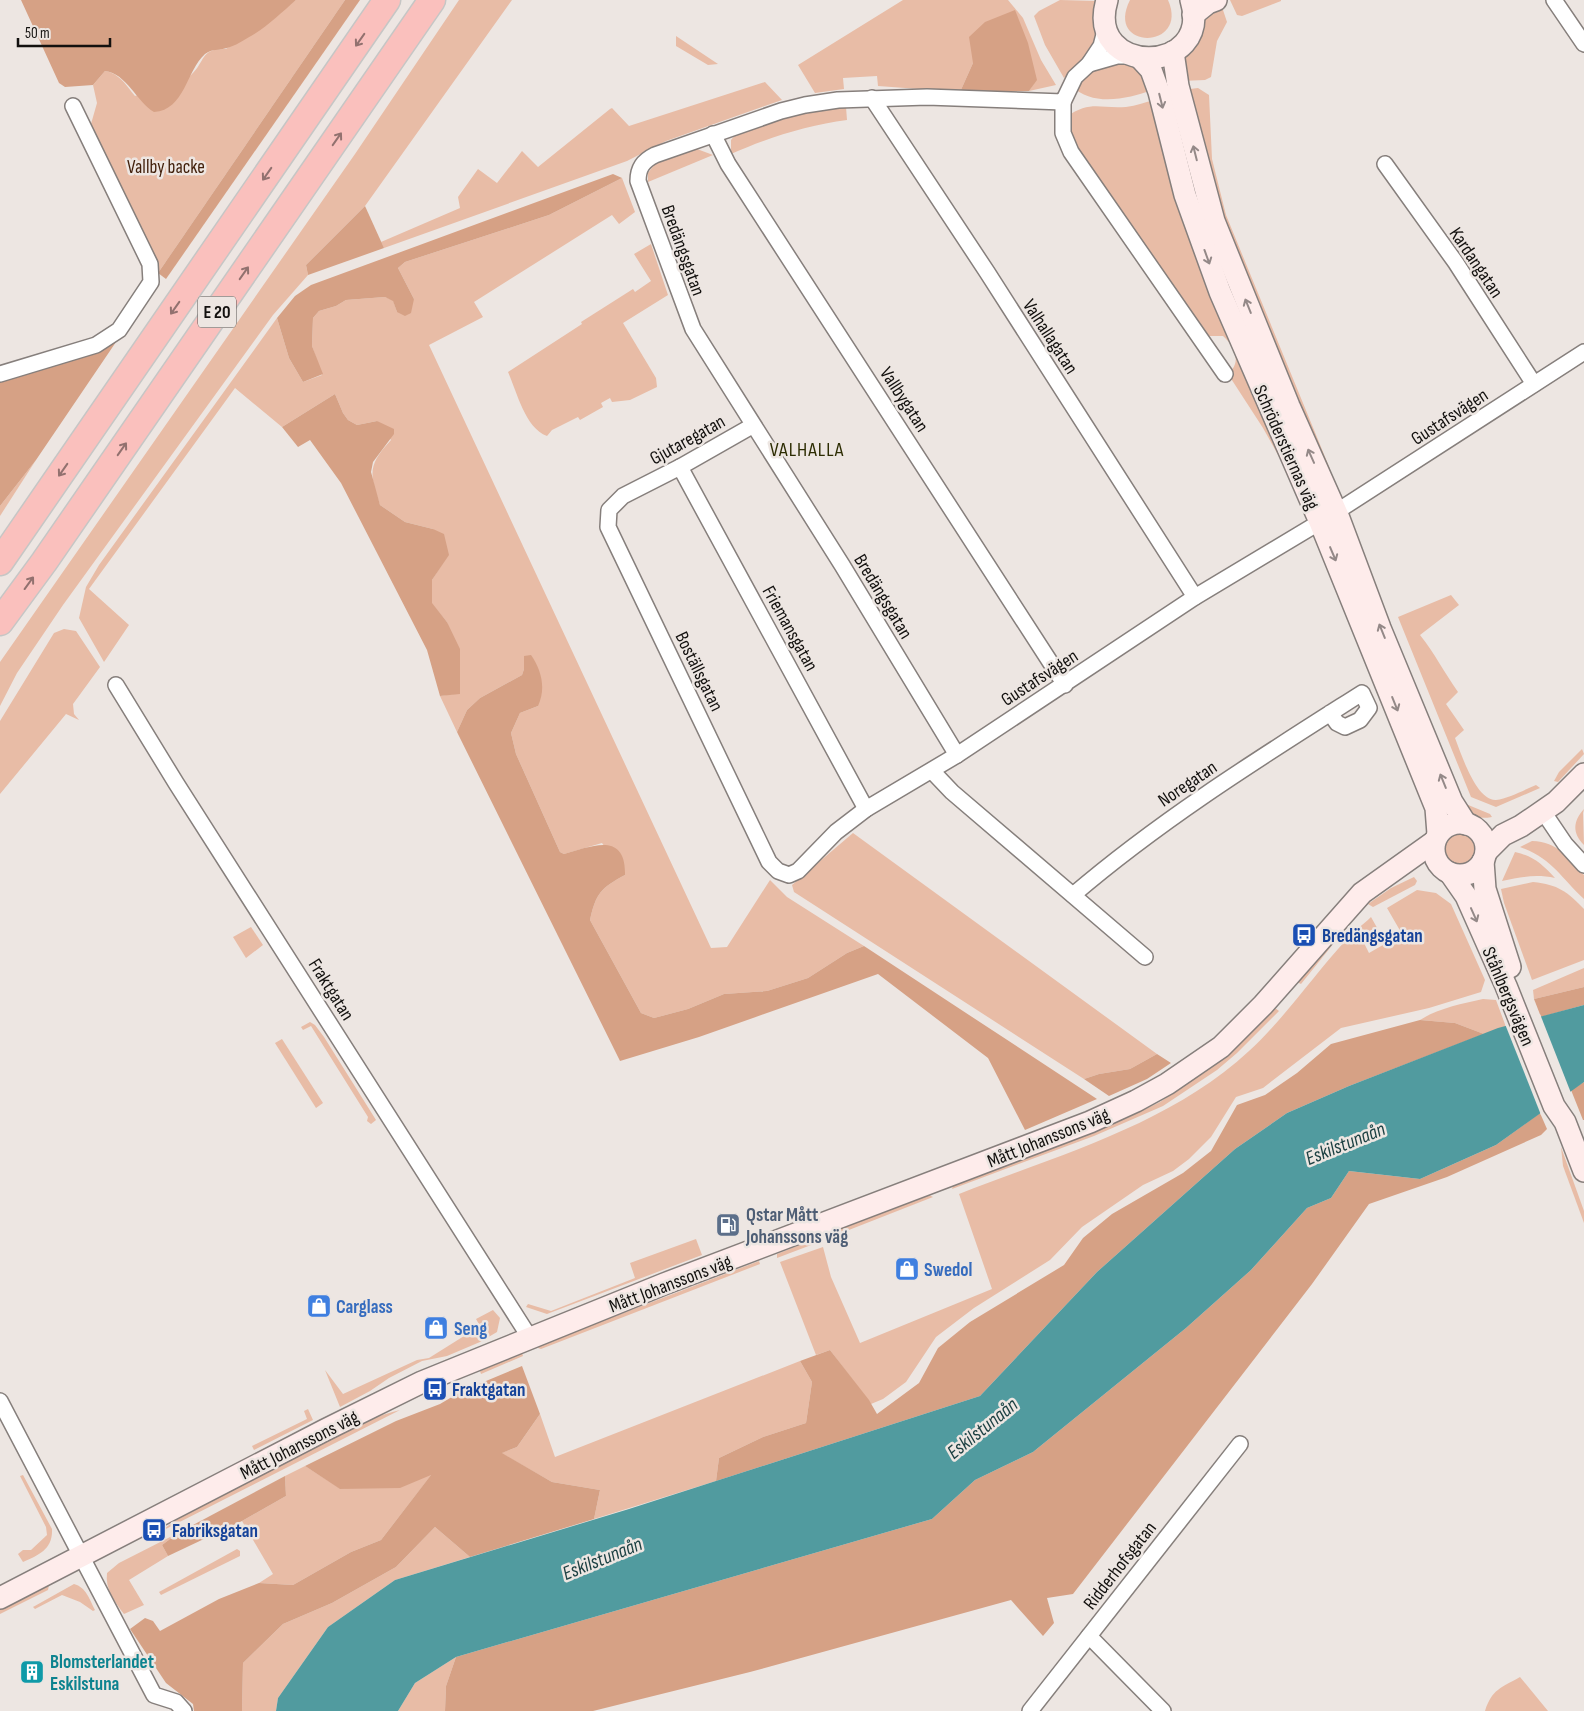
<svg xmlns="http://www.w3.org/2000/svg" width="1584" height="1711" font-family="'Sofia Sans Condensed',sans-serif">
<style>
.green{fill:#e8bca6}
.forest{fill:#d6a185}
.water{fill:#519b9f}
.pier{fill:#ede6e2}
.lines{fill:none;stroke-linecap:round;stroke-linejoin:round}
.street-casing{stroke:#867f7c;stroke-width:18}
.secondary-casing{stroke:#867f7c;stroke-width:24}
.highway-casing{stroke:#c6c6c5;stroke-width:29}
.street{stroke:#fff;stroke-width:15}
.secondary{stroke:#feeceb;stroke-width:21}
.highway{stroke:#fac0bd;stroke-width:26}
.oneway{stroke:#92716f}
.oneway2{stroke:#948988}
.labels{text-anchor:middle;stroke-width:5;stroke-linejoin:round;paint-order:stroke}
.shield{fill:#ede6e2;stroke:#54514e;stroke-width:1}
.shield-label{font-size:18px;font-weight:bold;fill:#13110f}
.park-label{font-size:19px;fill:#411f0a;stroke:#ede6e2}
.street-label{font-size:19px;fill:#13110f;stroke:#ede6e2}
.transit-label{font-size:19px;font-weight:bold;fill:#164399;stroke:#ede6e2;text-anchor:start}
.service-label{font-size:19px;font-weight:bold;fill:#4e5e75;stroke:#ede6e2;text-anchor:start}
.shop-label{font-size:19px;font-weight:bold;fill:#366cbe;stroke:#ede6e2;text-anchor:start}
.culture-label{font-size:19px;font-weight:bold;fill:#0d838f;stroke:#ede6e2;text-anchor:start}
.neighbourhood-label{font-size:20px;letter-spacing:1px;fill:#2c2c02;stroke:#ede6e2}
.water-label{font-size:20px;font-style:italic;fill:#1d4143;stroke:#ede6e2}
</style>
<rect width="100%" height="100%" fill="#ede6e2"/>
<g class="green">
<path d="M296,0H345L158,273L91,134V124L97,103L93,85L105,71C119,73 127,86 135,96C146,92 184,82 191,75C206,61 200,48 226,49Z"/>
<path d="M459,0H512L365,206L306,265L308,275L273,315L63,605L17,673L0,706V662L355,154Z"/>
<path d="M903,0H1008L1023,18L1041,60L1056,85L1029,91L1036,80L973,63L960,92L878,86L877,76L843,78L844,89L815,93L798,65Z"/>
<path d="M1060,0L1097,1C1095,11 1097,19 1098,28C1099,50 1078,65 1064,78L1045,45L1034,16L1039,11Z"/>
<path d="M1130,0H1168C1190,50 1104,51 1130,0Z"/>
<path d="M1230,0H1281V1L1242,16L1237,15Z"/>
<path d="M1221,4L1227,22L1217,41L1211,77L1205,80L1181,81C1183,44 1194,27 1221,4Z"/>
<path d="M676,36L718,64L708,65L676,46Z"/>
<path d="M1120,63L1136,67L1152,90C1128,99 1092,107 1072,86L1095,68Z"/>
<path d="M765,82L782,100L666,141L627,161L384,248L381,242L460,208L458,197L478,169L497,183L522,151L538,167L610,109L612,108L629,126Z"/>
<path d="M1198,88L1209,95L1212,159L1226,215L1330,469L1329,473L1224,229L1190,89Z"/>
<path d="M1156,99L1296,487L1263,428L1228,374C1242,362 1235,347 1223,336H1207L1074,147L1066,117C1091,100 1099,109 1126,107C1136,106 1146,102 1156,99Z"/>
<path d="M846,107L847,120C808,125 767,138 731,154V140C744,121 822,111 846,107Z"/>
<path d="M697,149L713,155L648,182V173L655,164Z"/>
<path d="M622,178L635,212L619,224L612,215L474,302L483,317L429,345L711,948L727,947L770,880L787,897L864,946L847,953L808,978L767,991L724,994L688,1009L654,1018L641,1013L590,920C596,893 601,888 625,875L602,843L564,854L560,852L516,754L511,733L520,713L538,706L524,669L522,675L480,698L467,710L457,732L440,696L460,693L447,622L432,604V580L448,555L433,529L405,522L380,505C369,473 368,465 391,440L377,421L357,425L348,420L343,413L335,394L282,427L235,388L89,589L129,625L104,662L79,618L86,587L99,565L277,318L289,358L303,382L322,375L312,346L313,318L319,311L336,306L346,300L385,297L393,300L397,312L414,299L398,268L405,262L549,215Z"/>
<path d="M651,244L668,295L623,323L656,378L657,387L630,400L612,402L610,398L601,403L603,407L580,420L578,417L552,430L547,436C525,428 517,392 508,372L582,324L581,322L633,289L635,292L651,281L634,254Z"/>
<path d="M36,460L0,516V506Z"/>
<path d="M1451,595L1459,605L1420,635C1435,654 1444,672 1458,692L1446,704L1464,730L1455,738C1461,753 1476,801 1496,800C1509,798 1524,790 1536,785L1540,788L1496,807L1471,797L1398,617Z"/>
<path d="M64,629L76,631L100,667L73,704L74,714L79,720L66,714L0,794V721L54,633Z"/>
<path d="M1582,749L1584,754L1558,782L1554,781L1559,772Z"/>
<path d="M1461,802L1490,814L1492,817C1475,820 1470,815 1461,802Z"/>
<path d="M1584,809L1583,813L1584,845C1572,833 1573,821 1584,809Z"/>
<circle cx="1460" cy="849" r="17"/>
<path d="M853,833L1157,1054L1130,1069L1099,1074L1084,1079L794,892L792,885Z"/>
<path d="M1532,841C1559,842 1566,857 1584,875V899C1560,877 1553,859 1520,847Z"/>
<path d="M1515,852C1533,856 1542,864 1555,878C1536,874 1520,877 1502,881Z"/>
<path d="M1414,877L1417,881L1415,885L1373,907L1368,904L1391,888Z"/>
<path d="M1533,882C1559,885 1566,891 1584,909V960L1532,980L1504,903L1501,889Z"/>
<path d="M1417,890L1436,893L1451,904L1485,980L1481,992L1429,1008L1341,1028L1263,1088L1236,1097L1211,1137L1189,1159L1173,1171L1143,1185L1082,1227L1050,1260L974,1308L936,1337L906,1382L883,1399L871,1404L830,1350L816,1355L780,1262L823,1247L831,1277L860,1343L992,1289L959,1194C1058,1155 1169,1125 1249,1051C1285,1018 1313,976 1346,940C1353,931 1363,925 1371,917L1380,933L1364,943L1369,953L1402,934L1387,908Z"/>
<path d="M251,927L263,945L246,958L233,937Z"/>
<path d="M1337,934L1338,938L1301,984L1297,982Z"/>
<path d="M1584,968V987L1534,999L1533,990Z"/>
<path d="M1483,999L1496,1000L1506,1027L1484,1034L1455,1023L1420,1020C1439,1008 1461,1004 1483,999Z"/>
<path d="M1275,1008L1279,1011L1237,1053L1217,1070L1163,1106L1094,1136L952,1189L953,1186L1127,1118L1160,1102L1225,1058Z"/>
<path d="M310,1022L315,1025L324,1037L376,1120L371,1124L367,1121L368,1117L311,1026L303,1030L301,1027Z"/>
<path d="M282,1039L323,1103L316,1108L275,1043Z"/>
<path d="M1561,1147L1584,1211V1223L1563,1166Z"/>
<path d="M929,1195L933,1197L831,1237L832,1232Z"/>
<path d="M696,1239L702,1255L547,1314L526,1307L528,1304L551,1311L635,1278L630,1263Z"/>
<path d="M815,1239L819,1242L777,1258V1254Z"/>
<path d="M759,1261L760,1264L541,1349L538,1348L540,1345Z"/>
<path d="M493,1310L500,1318L497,1332L480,1342L447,1356L422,1361L389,1378L370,1391L340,1407L325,1370L343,1394L417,1360L429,1358L480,1326L476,1319Z"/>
<path d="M522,1353L523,1356L481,1374L480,1371Z"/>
<path d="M800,1361L812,1382L806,1423L763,1437L719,1458L716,1481L594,1519L600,1490L552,1482L501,1453L517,1447L540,1414L555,1457Z"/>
<path d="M308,1409L313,1420L254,1450L252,1446L307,1419L304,1411Z"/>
<path d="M400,1410L158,1533C192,1507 234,1489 272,1469C313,1448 355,1421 400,1410Z"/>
<path d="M305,1466L341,1489L432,1474L381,1540L351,1552L293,1585L259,1583L273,1574L242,1521L286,1496L285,1476Z"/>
<path d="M23,1475L52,1529C53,1549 39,1555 23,1562L18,1554L23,1550H31L47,1535L46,1527L20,1476Z"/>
<path d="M435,1527L470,1557L395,1580L328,1627L278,1698L276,1711H242L243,1663L283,1624L332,1603L396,1567Z"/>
<path d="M178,1533L162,1545L168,1556L129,1580L144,1605L124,1614C114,1601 105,1589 107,1573L119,1563Z"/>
<path d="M237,1549L240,1551V1556L161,1595L159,1592Z"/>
<path d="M74,1584C86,1587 90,1600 95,1610L93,1611L80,1602L62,1595L35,1609L33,1607Z"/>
<path d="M49,1585L48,1590L0,1614V1610Z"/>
<path d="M456,1657L446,1686L445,1711H398L415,1683Z"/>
<path d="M1520,1677L1548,1711H1485C1492,1689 1501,1688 1520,1677Z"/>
</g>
<g class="forest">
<path d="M21,0H296C281,13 268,26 251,36C244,40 235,46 227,48C218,51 213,48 205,54C186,71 185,110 154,112C137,102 126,73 105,71L93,85L65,87L59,83Z"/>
<path d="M345,0H360L166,279L158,273Z"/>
<path d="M1015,10L1028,43L1037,80L1029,91L960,92L973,63L969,37L985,22Z"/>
<path d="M613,174L622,178L549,215L405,262L398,268L414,299L411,313L405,316L397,312L393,301L385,297L346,300L336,306L319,311L313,318L312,346L323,374L303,382L289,358L277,318L295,296L311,285Z"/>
<path d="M365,206L384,248L308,275L306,265Z"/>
<path d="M116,342L36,460L0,506V381L95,352Z"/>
<path d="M335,394L343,413L348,420L357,425L377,421L394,429V434L373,462L371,472L380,505L405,522L433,529L444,534L449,555L432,580V603L447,622L460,649V694L440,696L427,650L341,483L310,440L298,447L282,427Z"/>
<path d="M531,655C542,671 546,689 538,706L520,713L511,733L516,754L560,852L564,854C592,846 626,831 625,875C601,888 596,893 590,920L641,1013L654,1018L688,1009L724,994L767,991L808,978L847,953L864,946L1097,1099L1025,1130L988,1058L878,974L699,1037L620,1061L457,732L467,710L480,698L522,675L524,669V656Z"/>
<path d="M1584,987V1005L1541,1017L1534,999Z"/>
<path d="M1420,1020L1455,1023L1484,1034L1349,1086L1287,1113L1235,1149L1097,1272L980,1396L716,1481L719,1458L763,1437L806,1423L812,1382L800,1361L830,1350L869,1400L877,1414L919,1383L938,1348L970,1322L1064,1265L1083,1238L1112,1214L1183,1173L1211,1151L1237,1105L1265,1095L1297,1073L1331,1044Z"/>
<path d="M1157,1054L1171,1063L1147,1079L1109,1096L1084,1079L1099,1074L1130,1069Z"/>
<path d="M1584,1082V1120H1583L1571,1090Z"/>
<path d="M1540,1113L1547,1129L1541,1135L1447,1177L1369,1204L1312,1284L1073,1594L1047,1598L1054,1623L1043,1636L1011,1600L750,1672L593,1711H445L446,1686L456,1657L932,1519L975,1480L1033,1452L1186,1328L1251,1270L1307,1208L1331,1198L1349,1171L1420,1179L1496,1145Z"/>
<path d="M522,1366L540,1414L517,1447L502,1453L552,1482L600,1490L594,1519L470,1557L435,1527L396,1567L332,1603L283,1624L243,1663L242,1711H194L193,1704L166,1683L130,1629L145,1618L153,1621L160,1631L219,1599L259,1583L293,1585L351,1552L381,1540L431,1475L400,1488L340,1489L305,1466L396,1421L440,1404L462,1391Z"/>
<path d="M285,1476L286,1496L242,1521L168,1556L162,1545L178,1533Z"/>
</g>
<path class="water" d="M1584,1005V1082L1496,1145L1420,1179L1349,1171L1331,1198L1307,1208L1251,1270L1186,1328L1033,1452L975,1480L932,1519L456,1657L415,1683L398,1711H276L278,1698L328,1627L395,1580L629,1509L980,1396L1097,1272L1235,1149L1287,1113L1349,1086L1498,1028Z"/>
<path class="pier" d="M1540,1014L1571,1093L1541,1115L1505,1024Z"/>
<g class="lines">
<defs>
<g id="street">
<path d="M1554,0L1584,44"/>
<path d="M1089,64L1117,56H1131"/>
<path d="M872,98L987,272L1195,597"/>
<path d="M1063,102V133L1071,152L1225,374"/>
<path d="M713,134L728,164L1065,685"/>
<path d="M1385,164L1456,263L1534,384"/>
<path d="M0,374L96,345L119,330L151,282L150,264L73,106"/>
<path d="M752,426L680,467L623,496L609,510L608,527L769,862L778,871L789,875L798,871L836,832L866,809L957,755L1195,597L1320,522"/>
<path d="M680,467L866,809"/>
<path d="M1336,512L1584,352"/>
<path d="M116,685L176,783L530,1338"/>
<path d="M957,755L842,565L693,329L638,181C638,168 643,161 655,155L781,111L805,105L838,100L927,97L1063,102L1075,77L1089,64L1101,46L1106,27"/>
<path d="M932,771L952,792L1145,957"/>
<path d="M1542,810L1565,844L1584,865"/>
<path d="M1073,895C1163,818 1263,756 1362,693L1369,708L1360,720L1345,727L1337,723L1330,713"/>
<path d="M0,1401L154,1695L176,1702L184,1711"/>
<path d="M1089,1636L1163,1711"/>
<path d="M1030,1711L1240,1444"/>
</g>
<g id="secondary">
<path d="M1107,0C1084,77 1214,77 1191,0"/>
<path d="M1193,15L1208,3L1216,0"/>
<path d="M1173,52L1178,86L1214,221L1289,406L1338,516L1380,628L1452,802L1466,824"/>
<path d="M1140,58L1151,70L1159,92L1185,195L1220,292L1320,522L1436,808L1438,834"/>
<circle cx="1460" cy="849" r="26"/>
<path d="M1486,852L1503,835L1521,826L1556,802L1584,774"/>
<path d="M1483,861L1485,889L1510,967"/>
<path d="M1450,873L1466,896L1506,986L1554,1106L1565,1122L1584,1171"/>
<path d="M0,1598L325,1430L422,1382L664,1284L1090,1122L1136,1101L1167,1084L1221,1047L1263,1005L1362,893L1435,841"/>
</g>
<g id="highway">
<path d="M0,562L387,0"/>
<path d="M0,622L44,562L432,0"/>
</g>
</defs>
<use href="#street" class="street-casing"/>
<use href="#secondary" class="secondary-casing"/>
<use href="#highway" class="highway-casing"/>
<use href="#street" class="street"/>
<use href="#secondary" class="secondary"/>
<use href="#highway" class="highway"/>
</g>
<defs><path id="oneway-shaft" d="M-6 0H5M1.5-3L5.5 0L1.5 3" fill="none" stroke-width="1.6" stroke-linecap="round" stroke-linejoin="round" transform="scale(1.25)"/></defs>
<g class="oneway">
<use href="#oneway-shaft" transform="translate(360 40) rotate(125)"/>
<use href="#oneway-shaft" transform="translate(337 139) rotate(-55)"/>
<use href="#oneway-shaft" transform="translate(267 174) rotate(125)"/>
<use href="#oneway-shaft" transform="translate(244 273) rotate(-55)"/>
<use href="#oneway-shaft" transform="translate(175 308) rotate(125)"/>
<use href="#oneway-shaft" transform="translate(122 449) rotate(-55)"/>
<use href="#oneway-shaft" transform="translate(63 470) rotate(125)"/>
<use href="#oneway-shaft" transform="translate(29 583) rotate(-54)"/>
</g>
<g class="oneway2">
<use href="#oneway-shaft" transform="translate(1161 101) rotate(76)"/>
<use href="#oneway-shaft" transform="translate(1195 153) rotate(-104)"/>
<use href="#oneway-shaft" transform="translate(1207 257) rotate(70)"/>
<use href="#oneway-shaft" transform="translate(1248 306) rotate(-112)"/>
<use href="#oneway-shaft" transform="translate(1311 456) rotate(-114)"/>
<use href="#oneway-shaft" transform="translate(1333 554) rotate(67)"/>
<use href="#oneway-shaft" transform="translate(1382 631) rotate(-112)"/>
<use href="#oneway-shaft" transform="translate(1395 704) rotate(68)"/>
<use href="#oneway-shaft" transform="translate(1443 781) rotate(-112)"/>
<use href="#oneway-shaft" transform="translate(1474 915) rotate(66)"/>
</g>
<defs>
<symbol id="bus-square" viewBox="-11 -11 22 22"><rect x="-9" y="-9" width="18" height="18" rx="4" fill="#1a4fb4" stroke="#ede6e2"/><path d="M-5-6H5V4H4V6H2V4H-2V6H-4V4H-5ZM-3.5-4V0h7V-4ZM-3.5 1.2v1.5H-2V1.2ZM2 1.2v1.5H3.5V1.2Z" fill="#fff"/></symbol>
<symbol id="fuel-square" viewBox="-11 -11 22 22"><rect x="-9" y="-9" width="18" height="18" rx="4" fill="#5c6f8a" stroke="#ede6e2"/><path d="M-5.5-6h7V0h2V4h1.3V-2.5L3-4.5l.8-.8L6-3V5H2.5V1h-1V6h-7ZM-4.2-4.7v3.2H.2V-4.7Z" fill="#fff"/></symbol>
<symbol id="shop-square" viewBox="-11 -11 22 22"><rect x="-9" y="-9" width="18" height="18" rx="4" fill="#3f7fe0" stroke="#ede6e2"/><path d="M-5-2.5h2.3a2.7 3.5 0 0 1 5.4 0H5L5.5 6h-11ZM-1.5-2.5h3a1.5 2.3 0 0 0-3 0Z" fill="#fff"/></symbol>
<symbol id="building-square" viewBox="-11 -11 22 22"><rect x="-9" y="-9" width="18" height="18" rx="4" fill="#0f9aa8" stroke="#ede6e2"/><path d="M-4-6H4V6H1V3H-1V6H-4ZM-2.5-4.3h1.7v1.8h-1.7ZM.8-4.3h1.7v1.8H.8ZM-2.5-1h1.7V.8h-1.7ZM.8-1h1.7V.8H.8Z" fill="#fff"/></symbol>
</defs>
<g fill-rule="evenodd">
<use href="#bus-square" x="1290" y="921" width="28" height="28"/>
<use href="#fuel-square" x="714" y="1211" width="28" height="28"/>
<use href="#shop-square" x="893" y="1255" width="28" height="28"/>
<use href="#shop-square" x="305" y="1292" width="28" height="28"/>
<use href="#shop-square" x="422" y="1314" width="28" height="28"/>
<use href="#bus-square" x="421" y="1375" width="28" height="28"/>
<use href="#bus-square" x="140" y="1516" width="28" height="28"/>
<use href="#building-square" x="18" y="1658" width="28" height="28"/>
</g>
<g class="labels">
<rect class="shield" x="198" y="296.5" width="38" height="31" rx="4"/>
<g class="shield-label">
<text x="217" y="318">E 20</text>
</g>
<g class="park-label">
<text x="166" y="173">Vallby backe</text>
</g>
<g class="street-label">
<text transform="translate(684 250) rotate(70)" y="7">Bredängsgatan</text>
<text transform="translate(1477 262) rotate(56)" y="7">Kardangatan</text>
<text transform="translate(1051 336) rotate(57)" y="7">Valhallagatan</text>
<text transform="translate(905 399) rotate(57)" y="7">Vallbygatan</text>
<text transform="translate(1449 416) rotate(-33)" y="7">Gustafsvägen</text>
<text transform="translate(687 439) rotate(-29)" y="7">Gjutaregatan</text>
<text transform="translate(1287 447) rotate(66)" y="7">Schröderstiernas väg</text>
<text transform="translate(884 596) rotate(59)" y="7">Bredängsgatan</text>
<text transform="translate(791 628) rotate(61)" y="7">Friemansgatan</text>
<text transform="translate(700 671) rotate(64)" y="7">Boställsgatan</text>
<text transform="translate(1039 677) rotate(-33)" y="7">Gustafsvägen</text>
<text transform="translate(1187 783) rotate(-34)" y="7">Noregatan</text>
<text transform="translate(332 989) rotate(58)" y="7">Fraktgatan</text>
<text transform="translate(1509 996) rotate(67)" y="7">Ståhlbergsvägen</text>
<text transform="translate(1048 1137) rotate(-22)" y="7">Mått Johanssons väg</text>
<text transform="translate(670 1283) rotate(-21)" y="7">Mått Johanssons väg</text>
<text transform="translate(299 1444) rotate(-27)" y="7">Mått Johanssons väg</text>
<text transform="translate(1119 1565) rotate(-52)" y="7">Ridderhofsgatan</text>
</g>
<g class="transit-label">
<text x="1322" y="942">Bredängsgatan</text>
<text x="452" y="1396">Fraktgatan</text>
<text x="172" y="1537">Fabriksgatan</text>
</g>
<g class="service-label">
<text x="746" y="1221">Qstar Mått<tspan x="746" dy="22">Johanssons väg</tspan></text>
</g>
<g class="shop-label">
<text x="924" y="1276">Swedol</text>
<text x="336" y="1313">Carglass</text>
<text x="454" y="1335">Seng</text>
</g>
<g class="culture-label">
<text x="50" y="1668">Blomsterlandet<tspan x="50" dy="22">Eskilstuna</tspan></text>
</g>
<g class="neighbourhood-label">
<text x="807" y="456">VALHALLA</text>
</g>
<g class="water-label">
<text transform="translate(1345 1143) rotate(-22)" y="7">Eskilstunaån</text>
<text transform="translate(982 1428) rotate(-39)" y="7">Eskilstunaån</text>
<text transform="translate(602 1558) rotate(-22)" y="7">Eskilstunaån</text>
</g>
</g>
<path d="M18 38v8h92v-8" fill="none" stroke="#13110f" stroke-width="2.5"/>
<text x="25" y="38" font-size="15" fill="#13110f" stroke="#ede6e2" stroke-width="4" paint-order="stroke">50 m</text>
</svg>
